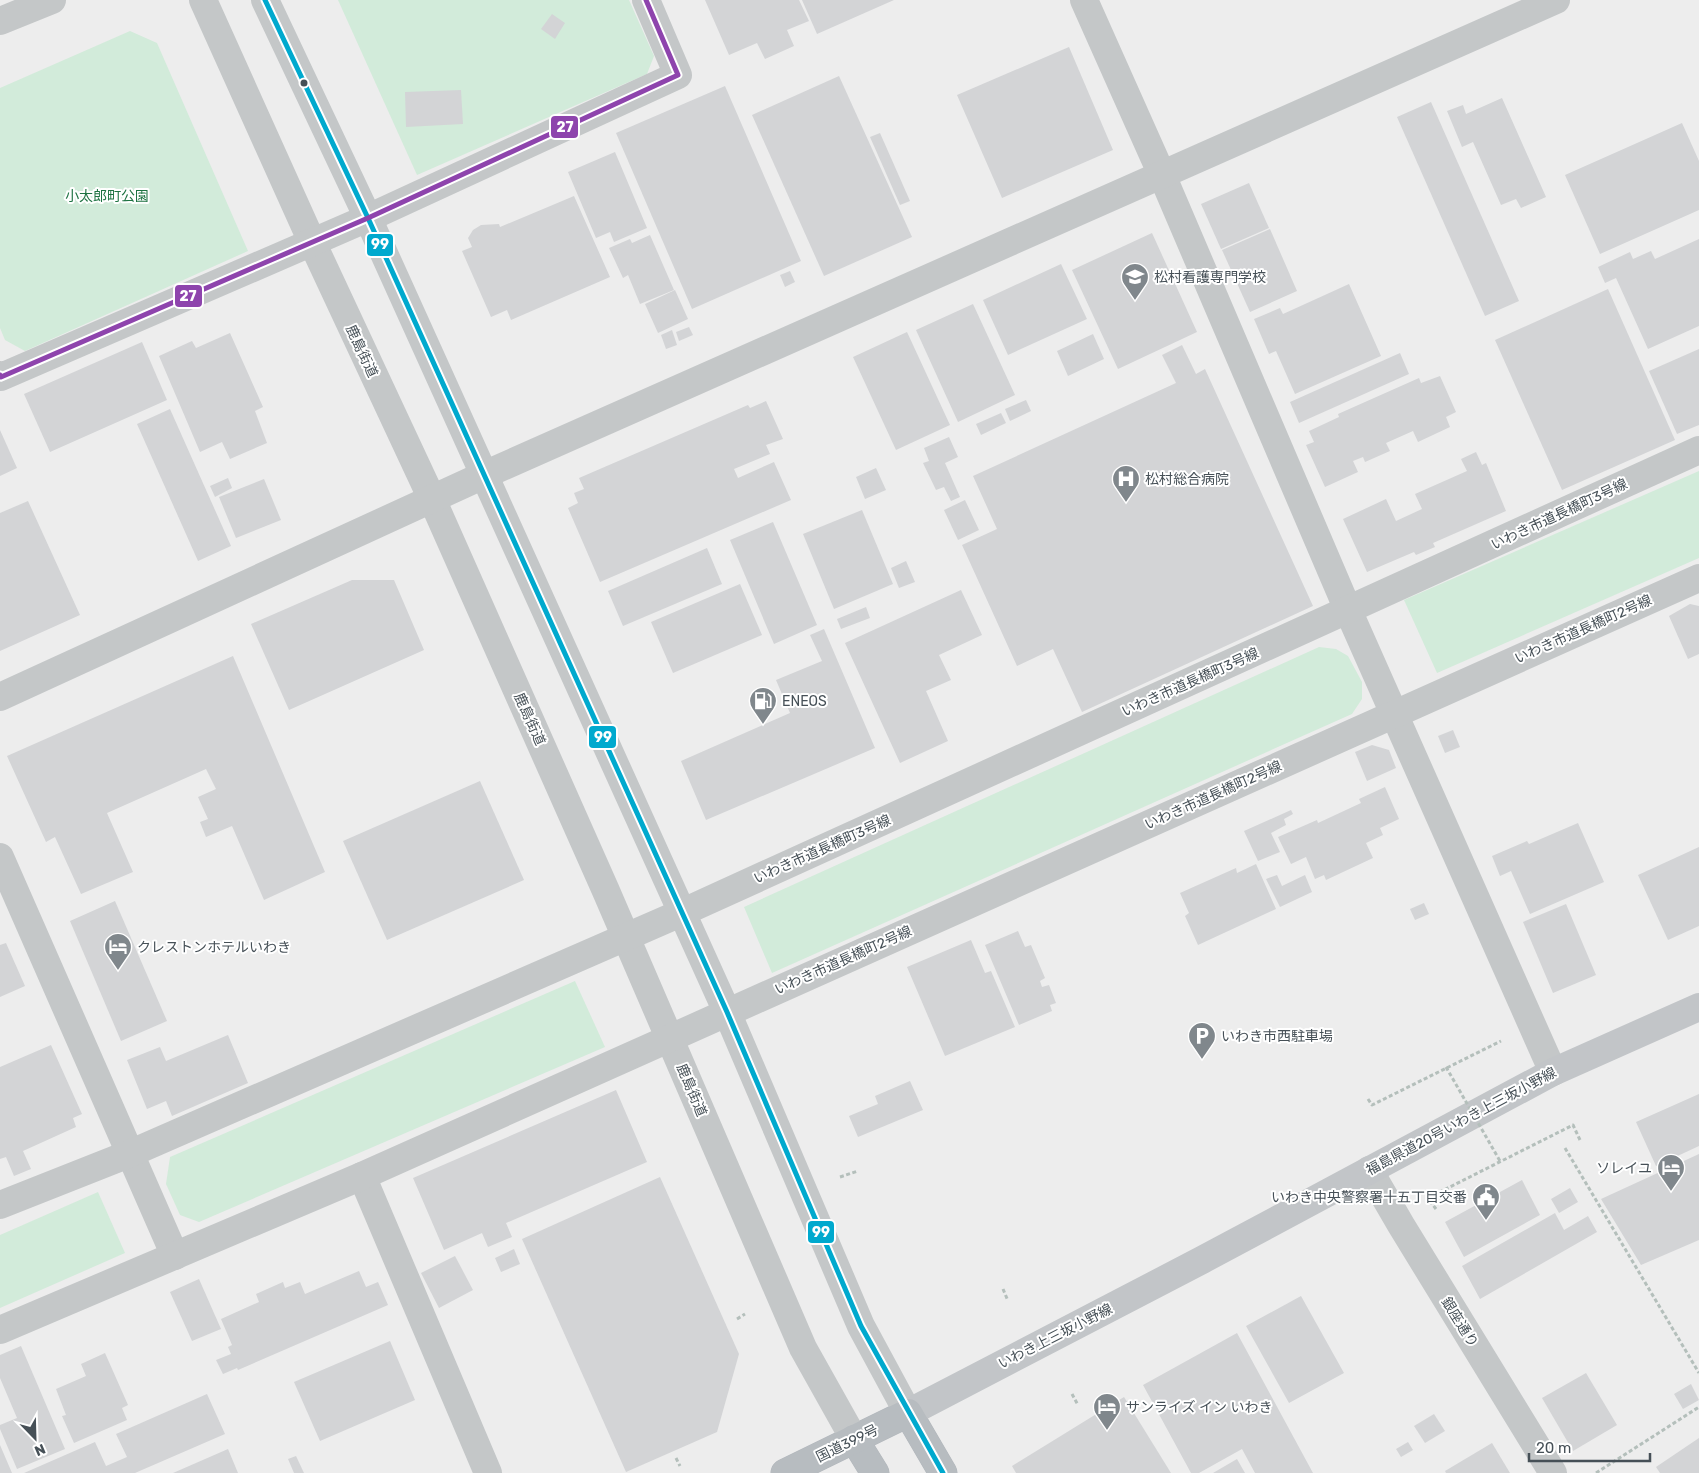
<svg xmlns="http://www.w3.org/2000/svg" width="1699" height="1473" font-family="Rubik,'Noto Sans JP',sans-serif">
<style>
.green{fill:#d2ebda}
.building{fill:#d3d4d6}
.lines{fill:none;stroke-linecap:round;stroke-linejoin:round}
.highway-casing{stroke:#b2b7bc;stroke-width:29}
.path{stroke:#b4bfbb;stroke-width:3;stroke-dasharray:4 2.5;stroke-linecap:butt}
.minor{stroke:#c4c7c8;stroke-width:28}
.major{stroke:#c2c5c8;stroke-width:28}
.highway{stroke:#b7bcc0;stroke-width:28}
.path-bridge{stroke:#b4bfbb;stroke-width:3;stroke-dasharray:4 2.5;stroke-linecap:butt}
.bus-1-casing{stroke:#fff;stroke-width:9}
.bus-2-casing{stroke:#fff;stroke-width:9}
.bus-1{stroke:#00a9ce;stroke-width:5}
.bus-2{stroke:#8e44ad;stroke-width:5}
.bus-dot{fill:#465057;stroke:#fff;stroke-width:2}
.labels{text-anchor:middle;stroke-width:4;stroke-linejoin:round;paint-order:stroke}
.park-label{font-size:14px;fill:#1d7241;stroke:#fff}
.poi-label{font-size:14px;fill:#465057;stroke:#fff;text-anchor:start}
.street-label{font-size:14px;fill:#465057;stroke:#fff}
.line-badge{stroke:#fff;stroke-width:2}
.badge-label{font-size:14px;text-anchor:middle;font-weight:bold;fill:#fff}
</style>
<rect width="100%" height="100%" fill="#ededed"/>
<g class="green">
<path d="M338,0H629L654,56L647,74L417,175Z"/>
<path d="M130,31L157,43L248,251L25,351L5,340L0,328V88Z"/>
<path d="M1699,471V558L1437,673L1404,600Z"/>
<path d="M1319,647L1336,649L1348,656L1362,682V699L1352,714L772,973L744,907Z"/>
<path d="M575,981L605,1047L199,1222L180,1215L166,1184L170,1157Z"/>
<path d="M98,1192L125,1253L0,1308V1235Z"/>
</g>
<g class="building">
<path d="M705,0H799L809,21L787,30L794,46L765,59L757,43L729,55Z"/>
<path d="M802,0H894L817,34Z"/>
<path d="M552,14L565,23L555,39L541,29Z"/>
<path d="M1069,47L1113,150L1002,198L957,95Z"/>
<path d="M839,76L912,237L824,276L752,115Z"/>
<path d="M725,86L801,261L692,309L616,133Z"/>
<path d="M461,90L463,124L406,127L405,92Z"/>
<path d="M1502,98L1546,197L1521,208L1516,199L1501,205L1473,142L1462,147L1447,111L1463,105L1466,114Z"/>
<path d="M1431,102L1519,301L1485,316L1397,117Z"/>
<path d="M1682,123L1699,161V210L1600,254L1565,175Z"/>
<path d="M880,133L910,201L900,205L870,137Z"/>
<path d="M615,152L647,228L614,242L610,232L596,238L568,172Z"/>
<path d="M1249,183L1269,228L1221,249L1201,204Z"/>
<path d="M574,196L610,277L511,320L507,310L491,317L462,251L472,247L468,238L473,230L481,225L499,224L500,227Z"/>
<path d="M1270,229L1297,291L1250,312L1222,250Z"/>
<path d="M1152,233L1197,332L1118,369L1072,270Z"/>
<path d="M650,235L674,290L640,304L628,275L623,278L609,248L630,239L632,243Z"/>
<path d="M1699,239V326L1648,349L1616,278L1605,283L1598,267L1630,252L1633,259L1651,251L1655,259Z"/>
<path d="M1061,264L1087,319L1008,355L983,300Z"/>
<path d="M790,271L795,282L785,287L780,275Z"/>
<path d="M1349,284L1381,356L1295,394L1276,351L1269,354L1254,319L1280,308L1283,314Z"/>
<path d="M1608,289L1675,440L1562,490L1495,340Z"/>
<path d="M675,290L688,319L658,333L645,304Z"/>
<path d="M973,304L1015,395L958,422L916,330Z"/>
<path d="M689,327L693,335L679,341L676,332Z"/>
<path d="M672,330L677,345L666,349L661,335Z"/>
<path d="M907,332L950,425L896,450L853,357Z"/>
<path d="M230,333L263,407L255,411L267,443L230,459L222,442L200,452L159,356L192,341L196,348Z"/>
<path d="M1093,334L1104,359L1068,376L1057,351Z"/>
<path d="M142,342L167,400L50,452L24,394Z"/>
<path d="M1182,345L1196,374L1205,369L1313,606L1082,712L1053,649L1017,666L962,545L997,529L973,476L1176,383L1162,355Z"/>
<path d="M1699,349V425L1677,434L1649,371Z"/>
<path d="M1400,353L1409,374L1299,423L1290,402Z"/>
<path d="M1440,376L1456,412L1446,417L1450,427L1418,442L1413,431L1386,443L1390,451L1365,462L1363,457L1353,461L1358,472L1325,487L1306,445L1314,442L1309,431L1339,417L1338,414L1419,378L1421,383Z"/>
<path d="M1026,400L1031,411L1010,421L1005,409Z"/>
<path d="M766,401L783,439L766,445L770,454L734,469L738,478L774,462L791,500L600,582L568,508L578,503L574,493L584,489L579,478L748,405L750,408Z"/>
<path d="M170,409L231,546L198,561L137,424Z"/>
<path d="M1001,413L1006,423L981,435L976,424Z"/>
<path d="M0,430L17,468L0,476Z"/>
<path d="M949,437L958,457L945,463L960,497L951,501L944,487L936,490L923,463L929,461L924,448Z"/>
<path d="M1476,452L1482,465L1486,463L1506,511L1433,543L1435,547L1416,555L1414,552L1367,572L1343,519L1386,499L1396,521L1422,509L1415,494L1467,471L1461,459Z"/>
<path d="M876,468L886,490L865,499L856,477Z"/>
<path d="M228,478L232,488L215,497L210,486Z"/>
<path d="M264,479L281,520L236,538L219,497Z"/>
<path d="M965,500L979,530L958,540L944,510Z"/>
<path d="M28,501L80,615L0,651V513Z"/>
<path d="M862,510L893,584L834,609L803,534Z"/>
<path d="M773,522L817,625L774,644L730,540Z"/>
<path d="M707,548L722,584L623,626L608,591Z"/>
<path d="M906,561L915,582L899,588L891,568Z"/>
<path d="M352,580H394L424,650L289,710L251,624Z"/>
<path d="M740,584L762,635L673,673L651,622Z"/>
<path d="M961,590L982,635L939,655L951,680L926,691L948,741L900,763L845,643Z"/>
<path d="M1690,604L1699,606V654L1688,659L1669,616Z"/>
<path d="M866,607L870,618L841,629L837,619Z"/>
<path d="M824,629L875,748L706,820L681,761L790,713L776,680L822,661L810,635Z"/>
<path d="M233,656L325,872L264,900L232,826L206,837L200,822L208,819L198,797L216,789L206,769L107,813L133,872L81,894L55,837L46,842L7,756Z"/>
<path d="M1453,730L1460,747L1445,753L1438,736Z"/>
<path d="M1372,745L1389,750L1396,768L1367,781L1355,752Z"/>
<path d="M480,781L524,880L387,940L343,841Z"/>
<path d="M1385,787L1399,819L1380,828L1383,835L1366,843L1373,858L1326,880L1324,875L1315,879L1306,857L1291,864L1278,837L1317,820L1318,823L1361,803L1359,799Z"/>
<path d="M1291,810L1293,814L1284,819L1286,825L1271,833L1280,852L1258,861L1244,831Z"/>
<path d="M1578,823L1604,882L1530,914L1511,871L1500,876L1492,856L1527,841L1529,844Z"/>
<path d="M1699,847V926L1668,940L1638,875Z"/>
<path d="M1256,864L1276,909L1198,945L1185,916L1189,913L1180,893L1236,868L1237,873Z"/>
<path d="M1277,875L1282,886L1305,875L1312,892L1280,907L1266,879Z"/>
<path d="M115,901L167,1021L121,1041L70,921Z"/>
<path d="M1424,903L1429,914L1415,920L1410,909Z"/>
<path d="M1566,904L1596,975L1553,993L1523,922Z"/>
<path d="M1018,931L1025,947L1031,945L1045,978L1040,981L1042,987L1049,985L1056,1003L1050,1005L1052,1011L1019,1025L985,945Z"/>
<path d="M971,940L985,973L991,971L1015,1027L945,1056L907,967Z"/>
<path d="M6,943L25,986L0,997V945Z"/>
<path d="M228,1035L248,1083L172,1116L166,1101L147,1109L127,1060L160,1047L166,1061Z"/>
<path d="M51,1045L82,1114L73,1118L76,1127L23,1151L31,1169L14,1176L6,1157L0,1159V1067Z"/>
<path d="M910,1081L923,1110L858,1137L849,1116L878,1104L875,1096Z"/>
<path d="M616,1090L647,1162L506,1223L512,1237L488,1247L482,1233L444,1250L413,1178Z"/>
<path d="M1699,1094V1146L1656,1166L1636,1122Z"/>
<path d="M1699,1154V1240L1641,1265L1601,1199Z"/>
<path d="M660,1177L739,1354L717,1432L626,1472L522,1239Z"/>
<path d="M1522,1180L1540,1215L1464,1257L1445,1222Z"/>
<path d="M1570,1188L1578,1202L1559,1213L1551,1199Z"/>
<path d="M1555,1213L1564,1230L1588,1216L1597,1232L1480,1299L1462,1266Z"/>
<path d="M514,1249L520,1264L501,1272L495,1258Z"/>
<path d="M455,1256L473,1290L439,1308L421,1273Z"/>
<path d="M359,1271L366,1287L378,1282L388,1305L238,1370L237,1368L223,1374L216,1360L231,1354L228,1347L232,1345L221,1319L259,1302L256,1294L283,1282L285,1288L300,1282L305,1294Z"/>
<path d="M199,1279L221,1329L192,1341L170,1292Z"/>
<path d="M1301,1296L1344,1373L1289,1403L1246,1326Z"/>
<path d="M1237,1333L1313,1473H1255L1242,1449L1199,1473H1191L1143,1385Z"/>
<path d="M390,1341L415,1400L320,1441L294,1382Z"/>
<path d="M21,1346L65,1449L17,1469L0,1429V1425L17,1418L0,1378V1355Z"/>
<path d="M105,1353L128,1405L122,1408L127,1420L74,1443L62,1416L66,1415L56,1389L86,1376L81,1364Z"/>
<path d="M1586,1373L1617,1425L1573,1451L1542,1398Z"/>
<path d="M1691,1384L1699,1400L1683,1409L1674,1394Z"/>
<path d="M207,1394L225,1434L135,1473H24L95,1442L106,1466L127,1457L116,1434Z"/>
<path d="M1124,1397L1171,1473H1016L1012,1466Z"/>
<path d="M1434,1414L1445,1431L1425,1443L1414,1426Z"/>
<path d="M1699,1438V1473H1660L1656,1467Z"/>
<path d="M1408,1442L1413,1450L1401,1457L1396,1449Z"/>
<path d="M1492,1443L1510,1473H1446L1445,1471Z"/>
<path d="M0,1445L12,1473H0Z"/>
<path d="M228,1449L238,1473H173Z"/>
<path d="M296,1456L304,1473H294L288,1459Z"/>
<path d="M1237,1459L1245,1473H1213Z"/>
</g>
<g class="lines">
<defs>
<g id="highway">
<path d="M854,1439L875,1473"/>
<path d="M785,1473L908,1413L943,1473"/>
</g>
</defs>
<use href="#highway" class="highway-casing"/>
<g class="path">
<path d="M1368,1099L1372,1105L1501,1041"/>
<path d="M1565,1148L1699,1373"/>
<path d="M840,1177L858,1171"/>
<path d="M1436,1209L1428,1198L1573,1125L1580,1140"/>
<path d="M1003,1289L1008,1301"/>
<path d="M737,1319L745,1314"/>
<path d="M1072,1394L1078,1405"/>
<path d="M676,1458L680,1466"/>
<path d="M1596,1473L1699,1407"/>
</g>
<g class="minor">
<path d="M203,0L312,242L432,499L606,891L803,1348L854,1439"/>
<path d="M265,0L368,218L727,1012L861,1326L908,1413"/>
<path d="M1084,0L1162,175L1348,610L1553,1072"/>
<path d="M0,21L52,0"/>
<path d="M0,375L1,377L368,218L678,75L646,0"/>
<path d="M0,697L484,475L1556,0"/>
<path d="M0,857L175,1256"/>
<path d="M1369,1170L1401,1225L1553,1473"/>
<path d="M362,1176L488,1473"/>
<path d="M0,1205L129,1154L681,913L1699,450"/>
<path d="M0,1330L362,1176L1699,578"/>
</g>
<path class="major" d="M908,1413L1202,1260L1553,1072L1699,1007"/>
<use href="#highway" class="highway"/>
<path class="path-bridge" d="M1446,1067L1500,1161"/>
<defs>
<path id="bus-1" d="M265,0L368,218L727,1012L861,1326L943,1473"/>
<path id="bus-2" d="M0,375L1,377L368,218L678,75L646,0"/>
</defs>
<use href="#bus-1" class="bus-1-casing"/>
<use href="#bus-2" class="bus-2-casing"/>
<use href="#bus-1" class="bus-1"/>
<use href="#bus-2" class="bus-2"/>
</g>
<defs>
<symbol id="school-pin" viewBox="-11 -11 22 30"><path d="M0 17L-7.5 6A9.5 9.5 0 1 1 7.5 6Z" fill="#80878c" stroke="#fff"/><path d="M0-5L7-2L0 1L-7-2ZM-4 1L0 2.5L4 1V4Q0 6-4 4Z" fill="#fff"/></symbol>
<symbol id="hospital-pin" viewBox="-11 -11 22 30"><path d="M0 17L-7.5 6A9.5 9.5 0 1 1 7.5 6Z" fill="#80878c" stroke="#fff"/><path d="M-5-5h3v3.5h4V-5h3V5h-3V1.5h-4V5h-3Z" fill="#fff"/></symbol>
<symbol id="fuel-pin" viewBox="-11 -11 22 30"><path d="M0 17L-7.5 6A9.5 9.5 0 1 1 7.5 6Z" fill="#80878c" stroke="#fff"/><path d="M-5.5-6h7V0h2V4h1.3V-2.5L3-4.5l.8-.8L6-3V5H2.5V1h-1V6h-7ZM-4.2-4.7v3.2H.2V-4.7Z" fill="#fff"/></symbol>
<symbol id="hotel-pin" viewBox="-11 -11 22 30"><path d="M0 17L-7.5 6A9.5 9.5 0 1 1 7.5 6Z" fill="#80878c" stroke="#fff"/><path d="M-6-4.5h1.5V1H6V5H4.5V3h-9V5H-6ZM-4 0a1.8 1.8 0 1 1 3.6 0ZM.5 0V-2.5h3Q6-2.5 6 0Z" fill="#fff"/></symbol>
<symbol id="parking-pin" viewBox="-11 -11 22 30"><path d="M0 17L-7.5 6A9.5 9.5 0 1 1 7.5 6Z" fill="#80878c" stroke="#fff"/><path d="M-3.5-5.5H1a3.5 3.5 0 0 1 0 7H-1V5.5H-3.5ZM-1-3.4V-.6H.8a1.4 1.4 0 0 0 0-2.8Z" fill="#fff"/></symbol>
<symbol id="civic-pin" viewBox="-11 -11 22 30"><path d="M0 17L-7.5 6A9.5 9.5 0 1 1 7.5 6Z" fill="#80878c" stroke="#fff"/><path d="M-.6-6.5H3V-4.5H.6V-3L4-1V1h2V6H-6V1h2V-1L-.6-3ZM-1.2 2.5V6h2.4V2.5Z" fill="#fff"/></symbol>
</defs>
<g fill-rule="evenodd">
<use href="#school-pin" x="1119" y="261" width="32" height="43"/>
<use href="#hospital-pin" x="1110" y="463" width="32" height="43"/>
<use href="#fuel-pin" x="747" y="685" width="32" height="43"/>
<use href="#hotel-pin" x="102" y="931" width="32" height="43"/>
<use href="#parking-pin" x="1186" y="1020" width="32" height="43"/>
<use href="#hotel-pin" x="1655" y="1152" width="32" height="43"/>
<use href="#civic-pin" x="1470" y="1181" width="32" height="43"/>
<use href="#hotel-pin" x="1091" y="1391" width="32" height="43"/>
</g>
<circle class="bus-dot" cx="304" cy="83" r="4.5"/>
<g class="labels">
<g class="park-label">
<text x="107" y="201">小太郎町公園</text>
</g>
<g class="poi-label">
<text x="1154" y="282">松村看護専門学校</text>
<text x="1145" y="484">松村総合病院</text>
<text x="782" y="706">ENEOS</text>
<text x="137" y="952">クレストンホテルいわき</text>
<text x="1221" y="1041">いわき市西駐車場</text>
<text x="1652" y="1173" text-anchor="end">ソレイユ</text>
<text x="1467" y="1202" text-anchor="end">いわき中央警察署十五丁目交番</text>
<text x="1126" y="1412">サンライズ イン いわき</text>
</g>
<g class="street-label">
<text transform="translate(362 351) rotate(65)" y="5">鹿島街道</text>
<text transform="translate(1559 514) rotate(-25)" y="5">いわき市道長橋町3号線</text>
<text transform="translate(1583 629) rotate(-24)" y="5">いわき市道長橋町2号線</text>
<text transform="translate(1190 682) rotate(-24)" y="5">いわき市道長橋町3号線</text>
<text transform="translate(530 719) rotate(66)" y="5">鹿島街道</text>
<text transform="translate(1213 795) rotate(-24)" y="5">いわき市道長橋町2号線</text>
<text transform="translate(822 849) rotate(-24)" y="5">いわき市道長橋町3号線</text>
<text transform="translate(843 960) rotate(-24)" y="5">いわき市道長橋町2号線</text>
<text transform="translate(692 1090) rotate(67)" y="5">鹿島街道</text>
<text transform="translate(1461 1121) rotate(-28)" y="5">福島県道20号いわき上三坂小野線</text>
<text transform="translate(1460 1322) rotate(58)" y="5">銀座通り</text>
<text transform="translate(1055 1336) rotate(-27)" y="5">いわき上三坂小野線</text>
<text transform="translate(847 1443) rotate(-26)" y="5">国道399号</text>
</g>
</g>
<g class="line-badge">
<rect x="550" y="115" width="29" height="24" rx="5" fill="#8e44ad"/>
<rect x="366" y="233" width="28" height="24" rx="5" fill="#00a9ce"/>
<rect x="174" y="284" width="29" height="24" rx="5" fill="#8e44ad"/>
<rect x="588" y="725" width="29" height="24" rx="5" fill="#00a9ce"/>
<rect x="807" y="1220" width="28" height="24" rx="5" fill="#00a9ce"/>
</g>
<g class="badge-label">
<text x="565" y="132">27</text>
<text x="380" y="249">99</text>
<text x="188" y="301">27</text>
<text x="603" y="742">99</text>
<text x="821" y="1237">99</text>
</g>
<g transform="translate(35 1438) rotate(157)" stroke="#ffffff" stroke-width="4" paint-order="stroke">
<path d="M0-4L9 19L0 12L-9 19Z" fill="#465057"/>
<text y="-8" font-size="14" font-weight="bold" text-anchor="middle" fill="#465057">N</text>
</g>
<path d="M1529 1453v8h121v-8" fill="none" stroke="#465057" stroke-width="2.5"/>
<text x="1536" y="1453" font-size="15" fill="#465057" stroke="#ffffff" stroke-width="4" paint-order="stroke">20 m</text>
</svg>
